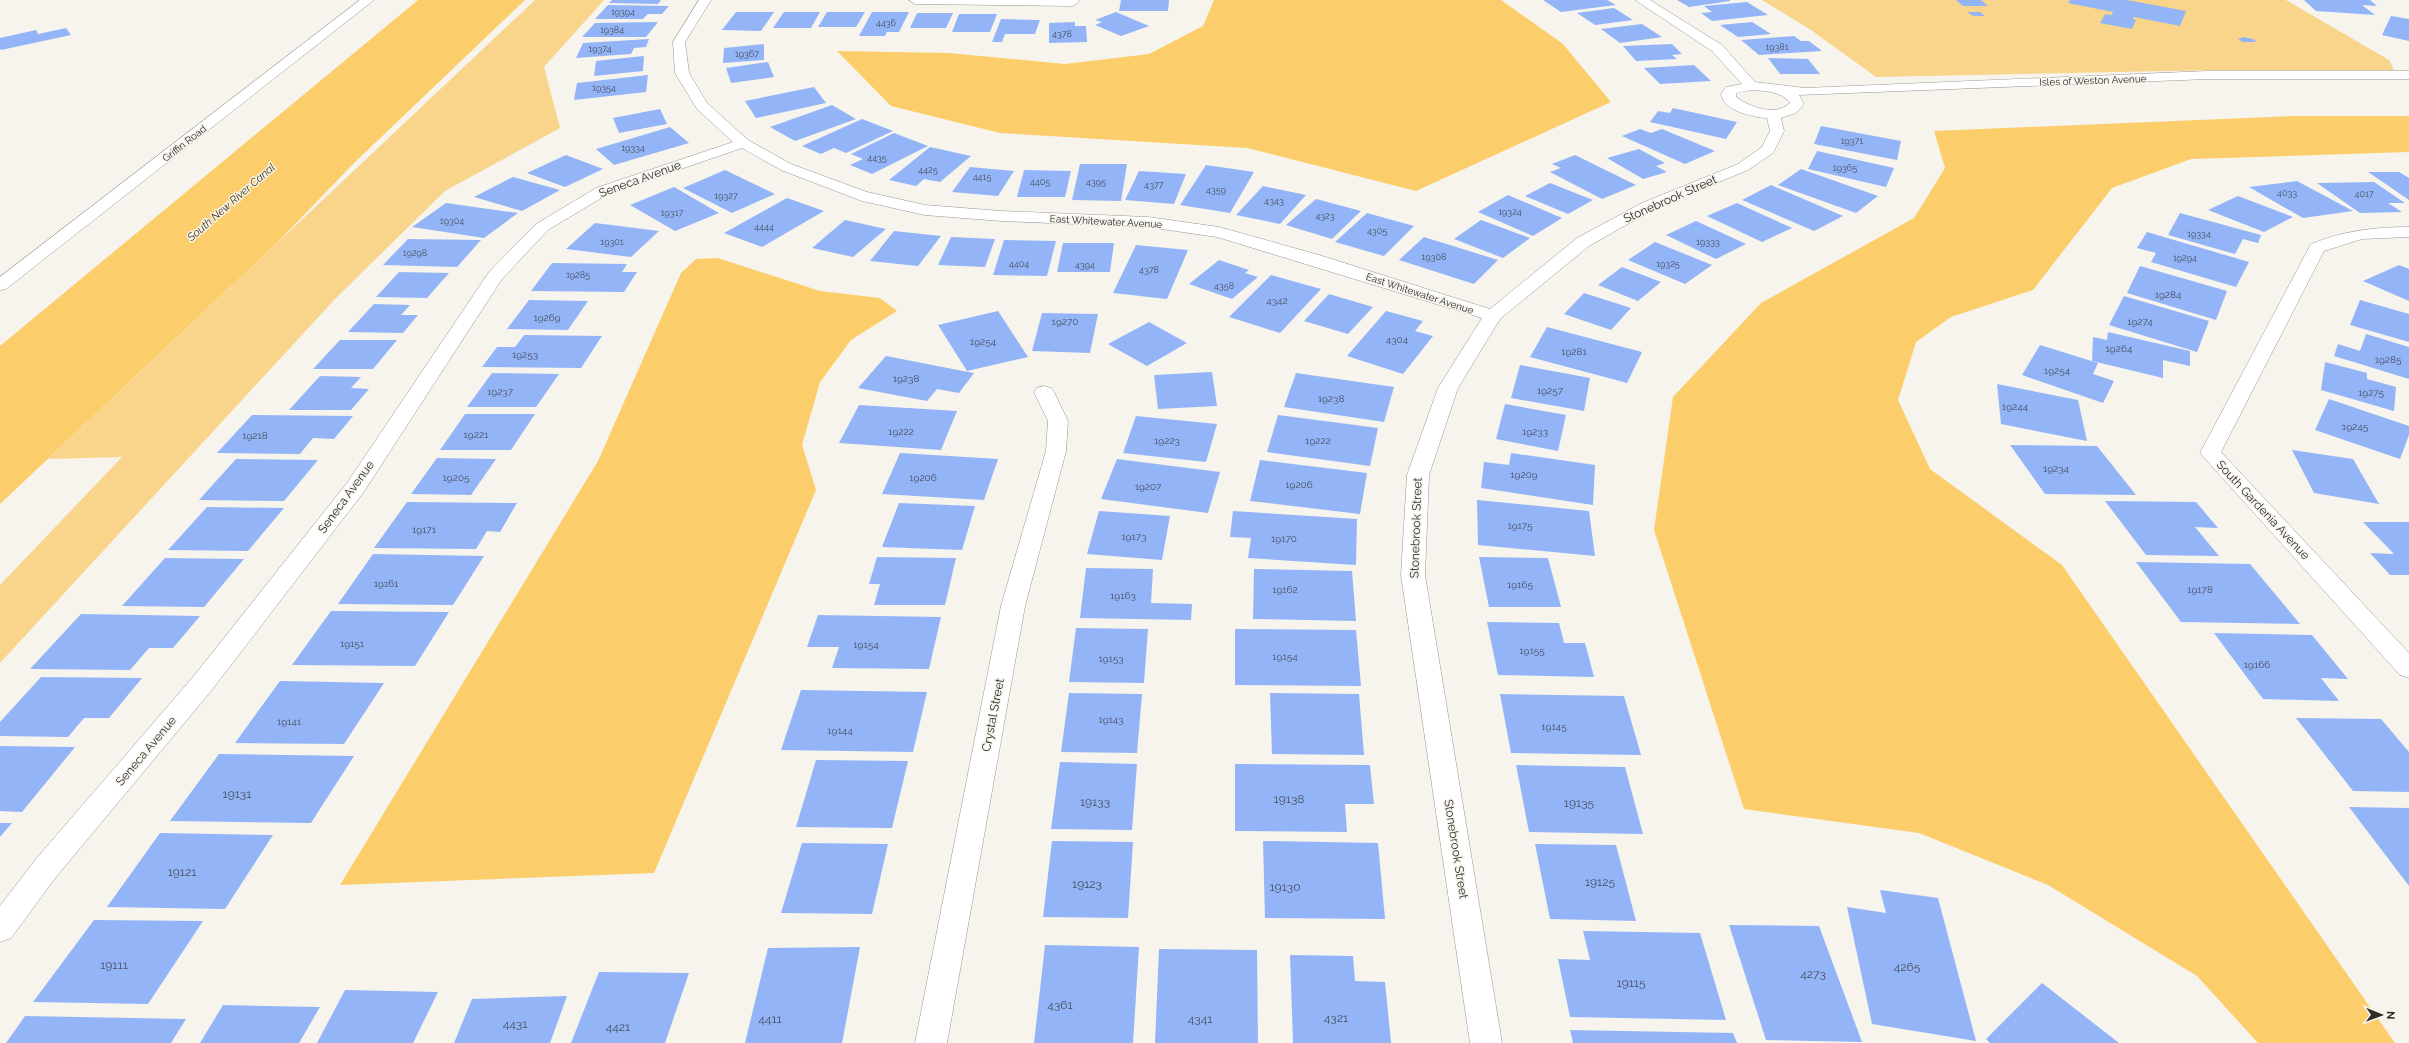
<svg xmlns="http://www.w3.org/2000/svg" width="2409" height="1043" font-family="Raleway,sans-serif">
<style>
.green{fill:#f9d58b}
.water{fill:#fcce6b}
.building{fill:#93b5f7}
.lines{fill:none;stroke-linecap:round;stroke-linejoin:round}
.minor-casing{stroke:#999690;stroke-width:1}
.major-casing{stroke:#999690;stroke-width:1}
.minor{fill:#fff;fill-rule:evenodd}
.major{fill:#fff;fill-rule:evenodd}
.labels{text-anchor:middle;stroke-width:3;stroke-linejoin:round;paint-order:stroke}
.far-number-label{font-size:9px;fill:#474f5d}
.far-street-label{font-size:10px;fill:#2e2d2a;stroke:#f7f4ed}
.number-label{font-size:10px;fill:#474f5d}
.far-water-label{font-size:11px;font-style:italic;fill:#433104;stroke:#f7f4ed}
.street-label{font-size:12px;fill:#2e2d2a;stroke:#f7f4ed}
.near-number-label{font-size:12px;fill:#474f5d}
</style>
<rect width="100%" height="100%" fill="#f7f4ed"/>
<g class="green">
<path d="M535,0H604L544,67L560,128L445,191L335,299L0,663V585L122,457L48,459Z"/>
<path d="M1762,0H2286L2389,60L2394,70H2219L1876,77L1811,30Z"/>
</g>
<g class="water">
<path d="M418,0H525L353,164L276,244L0,504V346Z"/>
<path d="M1214,0H1501L1563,44L1611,102L1416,191L1247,148L1000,133L891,106L837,51L949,53L1065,64L1149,54L1203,26Z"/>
<path d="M2295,116H2409V152L2191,159L2112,188L2033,290L1951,317L1916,342L1898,400L1930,469L2062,565L2395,1043H2258L2197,976L2048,885L1919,833L1744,809L1654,530L1673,397L1761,303L1914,218L1945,168L1934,131Z"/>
<path d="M718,258L820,291L880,298L897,311L851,340L820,382L802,445L816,490L654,873L340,885L598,461L681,273L696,259Z"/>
</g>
<g class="building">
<path d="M612,0H661L658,4L609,3Z"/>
<path d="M1121,0H1169L1168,11H1119Z"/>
<path d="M1543,0H1607L1616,5L1561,12Z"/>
<path d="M1677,0H1730V1L1689,7Z"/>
<path d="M1956,0H1981L1988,6H1963Z"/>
<path d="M2070,0H2127L2186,11L2180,26L2134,17L2133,19L2136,20L2132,29L2100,23L2105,14L2112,15L2113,12L2068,3Z"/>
<path d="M2304,0H2370L2377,6L2362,5L2375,15L2316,11Z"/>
<path d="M1747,2L1768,15L1712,21L1701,13L1712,12L1704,6Z"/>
<path d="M608,5L669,6L662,14H648L643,19H595Z"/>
<path d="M1614,8L1633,20L1595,25L1577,13Z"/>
<path d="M736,12H774L761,31L722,30Z"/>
<path d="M784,12H820L811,28H773Z"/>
<path d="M827,12H865L856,27H818Z"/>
<path d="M872,12H909L899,32H887L885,36H859Z"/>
<path d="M1116,12L1149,26L1121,36L1095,25L1102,22L1095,20Z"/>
<path d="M1967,12H1980L1985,16H1973Z"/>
<path d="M917,13H953L946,28H910Z"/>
<path d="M959,14H997L990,32H952Z"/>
<path d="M2391,16L2409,19V41L2382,35Z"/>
<path d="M1001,19L1040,20L1035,34H1005L1002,42H992Z"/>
<path d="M658,22L646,37H582L595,23Z"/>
<path d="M1075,22V26H1086L1087,42L1049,43V23Z"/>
<path d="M1752,22L1771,34L1738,37L1720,25Z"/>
<path d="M1642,24L1662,37L1620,43L1601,29Z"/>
<path d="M66,28L71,35L1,50L0,49V38L36,30L38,34Z"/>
<path d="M1794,36L1801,41H1809L1822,51L1759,55L1741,40Z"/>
<path d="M2243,37L2253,39L2257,42H2243L2238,39Z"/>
<path d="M649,39L646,47L634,48L631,54L576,58L583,43Z"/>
<path d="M764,44V60L723,63L724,48Z"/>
<path d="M1672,44L1682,54L1672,55L1677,59L1636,61L1623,46Z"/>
<path d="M644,56L643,71L594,76L596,61Z"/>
<path d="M1768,58L1808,59L1820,74H1780Z"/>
<path d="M768,62L774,77L731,83L726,68Z"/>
<path d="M1694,65L1711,81L1660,84L1644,68Z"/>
<path d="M648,75L646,92L574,100L577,83Z"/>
<path d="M814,87L826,103L756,118L745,101Z"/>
<path d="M832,105L856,119L795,141L770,127Z"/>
<path d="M1673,108L1737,122L1726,139L1650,122L1658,111L1670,113Z"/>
<path d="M660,109L667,124L619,133L613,118Z"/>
<path d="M862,119L893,131L846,153L834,148L821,154L802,146Z"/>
<path d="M1821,126L1901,141L1897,160L1814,144Z"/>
<path d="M670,127L689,143L614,165L596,149Z"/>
<path d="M1640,129L1651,133L1662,129L1715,151L1685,164L1622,136Z"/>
<path d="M894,133L928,146L872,174L850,165L863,159L851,154Z"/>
<path d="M930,147L971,156L940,182L924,179L916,186L889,180Z"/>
<path d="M1639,149L1665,163L1656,166L1667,172L1643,179L1607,158Z"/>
<path d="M1817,151L1894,168L1886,187L1808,169Z"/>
<path d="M566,155L603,169L565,187L527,173Z"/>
<path d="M1575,155L1636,185L1602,199L1550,172L1561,168L1552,164Z"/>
<path d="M1080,164H1127L1121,201L1072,200Z"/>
<path d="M1206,165L1254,172L1230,213L1180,205Z"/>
<path d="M970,167L1014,171L998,196L952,192Z"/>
<path d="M1801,169L1878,196L1856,213L1778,185Z"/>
<path d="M725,170L775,194L732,213L683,188Z"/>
<path d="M1024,170L1071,171L1065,197H1017Z"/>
<path d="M1139,171L1186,174L1174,204L1125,200Z"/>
<path d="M2368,172H2399L2409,178V200Z"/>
<path d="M513,177L560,190L522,211L474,197Z"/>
<path d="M2297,181L2353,211L2303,218L2249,187Z"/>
<path d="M2374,182L2405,203H2388L2402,212L2360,213L2317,183Z"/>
<path d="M1550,183L1593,200L1568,214L1525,196Z"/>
<path d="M1771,185L1843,216L1814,231L1742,200Z"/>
<path d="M1263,186L1306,195L1280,224L1236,215Z"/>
<path d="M674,187L719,213L675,231L630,205Z"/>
<path d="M1508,195L1562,218L1533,236L1478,212Z"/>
<path d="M2238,196L2293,217L2264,232L2208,210Z"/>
<path d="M787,198L824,211L762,247L724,233Z"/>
<path d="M1316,199L1361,211L1332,239L1286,225Z"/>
<path d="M446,203L518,213L484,238L412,227Z"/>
<path d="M1737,203L1792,228L1762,242L1707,216Z"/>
<path d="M1367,213L1414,226L1384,256L1335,242Z"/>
<path d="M2180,213L2261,235L2258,243L2243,239L2235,254L2168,235Z"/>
<path d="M845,220L886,229L853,257L812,248Z"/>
<path d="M1481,220L1530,238L1503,258L1454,239Z"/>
<path d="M1696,221L1746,244L1716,259L1666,235Z"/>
<path d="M595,223L659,231L631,257L566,249Z"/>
<path d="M894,231L941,236L918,266L870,261Z"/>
<path d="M2147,232L2249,262L2236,287L2151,262L2156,253L2137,248Z"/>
<path d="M951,237L995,239L985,267L938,265Z"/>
<path d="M1424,237L1498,260L1474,284L1399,260Z"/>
<path d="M408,239L481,240L457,267L383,265Z"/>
<path d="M1004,240L1056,241L1047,276L993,275Z"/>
<path d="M1655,242L1712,265L1685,284L1628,260Z"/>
<path d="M1063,243H1114L1110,272H1057Z"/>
<path d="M1136,245L1188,250L1167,299L1113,293Z"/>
<path d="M1219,260L1249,270L1245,273L1258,277L1232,299L1189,284Z"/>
<path d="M552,263L627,264L622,272H637L624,292L531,291Z"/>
<path d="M2399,265L2409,269V301L2363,281Z"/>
<path d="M2140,266L2227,291L2216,320L2127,293Z"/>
<path d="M1622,267L1661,282L1638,301L1598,285Z"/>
<path d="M399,272L449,273L427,298L376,297Z"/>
<path d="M1271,275L1321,289L1280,333L1229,317Z"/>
<path d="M1584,293L1631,308L1611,330L1564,314Z"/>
<path d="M1329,294L1373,307L1348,334L1304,321Z"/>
<path d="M2124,296L2209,321L2197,352L2109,325Z"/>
<path d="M529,300L588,301L568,330L507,329Z"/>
<path d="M2360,300L2409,314V342L2350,325Z"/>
<path d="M374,304L410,305L401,315H418L403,333L348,332Z"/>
<path d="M998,311L1028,357L967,371L938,325Z"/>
<path d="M1386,311L1423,321L1415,331L1433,336L1403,374L1347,356Z"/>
<path d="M1042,313L1098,314L1090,353L1032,351Z"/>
<path d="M1149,322L1187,343L1147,366L1108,344Z"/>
<path d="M1547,327L1642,352L1627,383L1530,357Z"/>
<path d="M2108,332L2190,351V366L2163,360V378L2092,361L2093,337L2107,340Z"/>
<path d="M2366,334L2409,347V379L2334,356L2338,344L2360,351Z"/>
<path d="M524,335L602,336L581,368L482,367L497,347H515Z"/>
<path d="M340,340H397L373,369H313Z"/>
<path d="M2040,345L2098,363L2093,374L2114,381L2103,403L2022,375Z"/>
<path d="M886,356L963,371L974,373L959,393L937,389L927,401L858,388Z"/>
<path d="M2325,362L2367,373V379L2396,387L2394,411L2321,390Z"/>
<path d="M1520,365L1590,378L1584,411L1511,398Z"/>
<path d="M1212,372L1217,406L1158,409L1154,375Z"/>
<path d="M492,373L559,374L536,407H467Z"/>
<path d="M1296,373L1394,387L1384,422L1284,407Z"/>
<path d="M320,376L361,377L351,388L369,389L351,410H289Z"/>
<path d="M1997,384L2078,400L2087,441L2001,424Z"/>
<path d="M2329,399L2409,426V435L2400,459L2315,430Z"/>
<path d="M1505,404L1566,415L1558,451L1496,439Z"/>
<path d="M859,405L957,411L941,450L839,443Z"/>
<path d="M465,414H535L511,450H440Z"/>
<path d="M252,415L353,416L334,439L313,438L300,454L217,453Z"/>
<path d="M1278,415L1378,428L1370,466L1267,452Z"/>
<path d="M1136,416L1217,424L1206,462L1123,453Z"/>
<path d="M2010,445L2097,446L2136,495L2045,494Z"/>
<path d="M2292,450L2353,459L2379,504L2314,493Z"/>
<path d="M900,453L998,459L984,500L882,494Z"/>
<path d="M1511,453L1595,465L1593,505L1481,488L1484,462L1509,465Z"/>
<path d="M437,458L496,459L471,495L411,494Z"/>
<path d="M236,459L318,460L284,501L199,500Z"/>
<path d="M1117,459L1220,472L1208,513L1101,499Z"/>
<path d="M1260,460L1367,473L1360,514L1250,501Z"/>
<path d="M1477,500L1589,511L1595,556L1478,545Z"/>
<path d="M2105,501L2196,502L2218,528L2195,527L2219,556L2146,555Z"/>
<path d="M407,502L517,503L500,532L487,531L476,549L374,548Z"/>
<path d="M899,503L975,506L962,550L882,547Z"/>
<path d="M207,507L284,508L248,551L168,550Z"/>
<path d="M1099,511L1170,516L1162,560L1087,554Z"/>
<path d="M1233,511L1357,519L1356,565L1248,558L1251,538L1230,537Z"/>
<path d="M2363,522H2409V575H2390L2370,553L2394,554Z"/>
<path d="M373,554L484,556L453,605L338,604Z"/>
<path d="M877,557L956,558L945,605H874L880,584H869Z"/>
<path d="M1479,557L1548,558L1561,607H1489Z"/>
<path d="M165,558L244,559L204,607L122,606Z"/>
<path d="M2136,562L2250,564L2300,624L2181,622Z"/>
<path d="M1086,568L1153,569L1151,603L1192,604L1191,620L1080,618Z"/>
<path d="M1254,569L1352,571L1356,621L1253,619Z"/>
<path d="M331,611L449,612L415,666L292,665Z"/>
<path d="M81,614L200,616L173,648H149L130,670L30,669Z"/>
<path d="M818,615L941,617L929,669L832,668L839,647H807Z"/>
<path d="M1487,622L1559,623L1564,643H1585L1594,677L1498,675Z"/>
<path d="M1076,628L1148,629L1144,683L1069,682Z"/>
<path d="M1235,629L1356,630L1361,686L1235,685Z"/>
<path d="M2214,633L2312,635L2348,679L2321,678L2339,701L2263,699Z"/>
<path d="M41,677L142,678L109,718H84L68,737L0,736V722Z"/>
<path d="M280,681L384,683L344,744L235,743Z"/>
<path d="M801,690L927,692L913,752L781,750Z"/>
<path d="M1069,693L1142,694L1137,753L1061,752Z"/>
<path d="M1270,693L1359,694L1364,755L1272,754Z"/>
<path d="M1500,694L1624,696L1641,755L1511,753Z"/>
<path d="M2296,718L2381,719L2409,752V792L2353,791Z"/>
<path d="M0,746L75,747L22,812L0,811Z"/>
<path d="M219,754L354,756L311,823L170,821Z"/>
<path d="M816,760L908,761L892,828L796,827Z"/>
<path d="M1060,762L1137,764L1132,830L1051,829Z"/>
<path d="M1235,764L1370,765L1374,804H1345L1347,832L1235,831Z"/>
<path d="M1516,765L1625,767L1643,834L1529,832Z"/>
<path d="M2349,807L2409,808V886Z"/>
<path d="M0,823H12L0,837Z"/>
<path d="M160,833L273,835L225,909L107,907Z"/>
<path d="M1052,841L1133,842L1128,918L1043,917Z"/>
<path d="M1263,841L1378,843L1385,919L1265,918Z"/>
<path d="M802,843L888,844L872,914L781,913Z"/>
<path d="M1535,844L1616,845L1636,921L1550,919Z"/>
<path d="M1880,890L1938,898L1976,1041L1872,1024L1847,907L1886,913Z"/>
<path d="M94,920L203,921L148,1004L33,1002Z"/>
<path d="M1729,925L1819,926L1862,1042L1766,1040Z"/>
<path d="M1583,931L1700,933L1726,1020L1570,1017L1558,959L1590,960Z"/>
<path d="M1045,945L1139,947L1133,1043H1034Z"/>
<path d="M860,947L842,1043H745L768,948Z"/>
<path d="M1159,949L1257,950L1258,1043H1155Z"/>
<path d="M1290,955L1353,956L1355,981L1385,982L1391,1043H1293Z"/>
<path d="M599,972L689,973L665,1043H571Z"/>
<path d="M2042,983L2119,1043H1990L1986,1039Z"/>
<path d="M345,990L438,992L413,1043H317Z"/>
<path d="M567,996L550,1043H454L472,999Z"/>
<path d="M223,1005L320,1007L299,1043H200Z"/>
<path d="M25,1016L186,1019L171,1043H6Z"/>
<path d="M1570,1030L1733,1033L1737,1043H1573Z"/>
</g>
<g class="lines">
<defs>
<g id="minor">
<path d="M699,0H711L685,42L689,73L707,103L748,140L791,164L867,192L925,205L1001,211L1148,217L1219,227L1319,255L1490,309L1577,238L1642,203L1738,164L1762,147L1770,131L1767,118C1752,117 1724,111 1721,94L1726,87L1742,84L1712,51L1635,0H1650L1722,45L1755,82L1805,88L2208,71H2409V79H2208L1799,95L1804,104L1796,113L1781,118L1784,131L1773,153L1748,170L1654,209L1589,246L1500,319L1458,388L1429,475L1425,575L1502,1043H1470L1401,575L1407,475L1438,388L1482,318L1217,237L1148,227L1001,221L925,215L862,201L781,170L742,148L608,194L548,230L502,279L363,493L211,691L56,877L11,938L0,942V906L36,859L193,677L347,483L489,272L536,224L596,188L733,142L697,109L675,73L673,42ZM1751,90C1764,91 1782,91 1790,103C1775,117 1750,107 1736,97V93Z"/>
<path d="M909,0H1078L1079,2L1073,6L915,4Z"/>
<path d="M2409,227V237L2362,239L2324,251L2221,452L2409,653V678L2400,675L2200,453L2311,244C2343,231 2374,227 2409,227Z"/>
<path d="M1044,386L1051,388L1054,392L1068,421L1066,451L1025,606L947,1043H915L1001,606L1046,451L1048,421L1034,392L1037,388Z"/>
</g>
<path id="major" d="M360,0H374L6,289L0,290V277Z"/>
</defs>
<use href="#minor" class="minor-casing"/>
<use href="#major" class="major-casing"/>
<use href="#minor" class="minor"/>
<use href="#major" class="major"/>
</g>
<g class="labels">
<g class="far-number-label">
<text x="623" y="15">19394</text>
<text x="886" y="26">4436</text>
<text x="612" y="33">19384</text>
<text x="1062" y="37">4378</text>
<text x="1777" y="50">19381</text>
<text x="600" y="52">19374</text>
<text x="747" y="57">19367</text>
<text x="604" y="91">19354</text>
<text x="1852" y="144">19371</text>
<text x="633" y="151">19334</text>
<text x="877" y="161">4435</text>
<text x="1845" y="171">19365</text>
<text x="928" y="173">4425</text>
<text x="982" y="180">4415</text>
<text x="1040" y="185">4405</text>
<text x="1096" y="185">4395</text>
<text x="1154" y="188">4377</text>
<text x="1216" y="193">4359</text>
<text x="2287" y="196">4033</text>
<text x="2364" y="197">4017</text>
<text x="726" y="199">19327</text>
<text x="1274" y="204">4343</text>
<text x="1510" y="215">19324</text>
<text x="672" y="216">19317</text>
<text x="1325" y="219">4323</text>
<text x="452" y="224">19304</text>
<text x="764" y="230">4444</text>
<text x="1377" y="234">4305</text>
<text x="2199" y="237">19334</text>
<text x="612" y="245">19301</text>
<text x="1708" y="245">19333</text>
<text x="415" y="256">19298</text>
<text x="1434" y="260">19308</text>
<text x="2185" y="261">19294</text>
<text x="1019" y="267">4404</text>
<text x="1668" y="267">19325</text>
<text x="1085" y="268">4394</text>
<text x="1149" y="273">4378</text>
<text x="578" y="278">19285</text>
<text x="1224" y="289">4358</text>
</g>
<g class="far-street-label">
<text transform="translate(2093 80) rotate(-2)" y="4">Isles of Weston Avenue</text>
<text transform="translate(184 143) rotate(-38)" y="4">Griffin Road</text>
<text transform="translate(1106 221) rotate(3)" y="4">East Whitewater Avenue</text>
<text transform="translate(1420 293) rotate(18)" y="4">East Whitewater Avenue</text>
</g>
<g class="number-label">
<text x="2168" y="298">19284</text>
<text x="1277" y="304">4342</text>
<text x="547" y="321">19269</text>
<text x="1065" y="325">19270</text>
<text x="2140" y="325">19274</text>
<text x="1397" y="343">4304</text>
<text x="983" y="345">19254</text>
<text x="2119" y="352">19264</text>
<text x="1574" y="355">19281</text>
<text x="525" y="358">19253</text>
<text x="2388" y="363">19285</text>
<text x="2057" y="374">19254</text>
<text x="906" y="382">19238</text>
<text x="1550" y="394">19257</text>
<text x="500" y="395">19237</text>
<text x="2371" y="396">19275</text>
<text x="1331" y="402">19238</text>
<text x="2015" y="410">19244</text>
<text x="2355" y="430">19245</text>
<text x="901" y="435">19222</text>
<text x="1535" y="435">19233</text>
<text x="476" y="438">19221</text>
<text x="255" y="439">19218</text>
<text x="1167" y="444">19223</text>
<text x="1318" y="444">19222</text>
<text x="2056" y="472">19234</text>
<text x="1524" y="478">19209</text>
<text x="456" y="481">19205</text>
<text x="923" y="481">19206</text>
<text x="1299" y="488">19206</text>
<text x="1148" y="490">19207</text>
<text x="1520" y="529">19175</text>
<text x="424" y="533">19171</text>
<text x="1134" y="540">19173</text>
<text x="1284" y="542">19170</text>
<text x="386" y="587">19161</text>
<text x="1520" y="588">19165</text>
<text x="1285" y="593">19162</text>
<text x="2200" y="593">19178</text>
<text x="1123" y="599">19163</text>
<text x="352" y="647">19151</text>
<text x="866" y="648">19154</text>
<text x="1532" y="654">19155</text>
<text x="1285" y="660">19154</text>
<text x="1111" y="662">19153</text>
<text x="2257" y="668">19166</text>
<text x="1111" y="723">19143</text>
<text x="289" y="725">19141</text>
<text x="1554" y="730">19145</text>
<text x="840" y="734">19144</text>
</g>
<g class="far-water-label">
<text transform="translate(231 202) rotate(-41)" y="4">South New River Canal</text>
</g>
<g class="street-label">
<text transform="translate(640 179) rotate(-20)" y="4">Seneca Avenue</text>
<text transform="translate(1670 199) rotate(-24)" y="4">Stonebrook Street</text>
<text transform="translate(346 497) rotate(-54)" y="4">Seneca Avenue</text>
<text transform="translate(2263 510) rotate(47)" y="4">South Gardenia Avenue</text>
<text transform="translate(1416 528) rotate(-88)" y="4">Stonebrook Street</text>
<text transform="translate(993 715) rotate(-79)" y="4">Crystal Street</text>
<text transform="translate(146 751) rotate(-50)" y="4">Seneca Avenue</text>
<text transform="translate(1456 849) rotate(81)" y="4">Stonebrook Street</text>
</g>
<g class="near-number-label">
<text x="237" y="798">19131</text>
<text x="1289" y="803">19138</text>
<text x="1095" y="806">19133</text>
<text x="1579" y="807">19135</text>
<text x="182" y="876">19121</text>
<text x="1600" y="886">19125</text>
<text x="1087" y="888">19123</text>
<text x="1285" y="891">19130</text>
<text x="114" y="969">19111</text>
<text x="1907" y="971">4265</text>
<text x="1813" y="978">4273</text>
<text x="1631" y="987">19115</text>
<text x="1060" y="1009">4361</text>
<text x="1336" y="1022">4321</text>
<text x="770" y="1023">4411</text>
<text x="1200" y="1023">4341</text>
<text x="515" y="1028">4431</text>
<text x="618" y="1031">4421</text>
</g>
</g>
<g transform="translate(2381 1015) rotate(91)" stroke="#f7f4ed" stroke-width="3" paint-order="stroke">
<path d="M0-3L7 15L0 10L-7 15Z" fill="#2e2d2a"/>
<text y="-6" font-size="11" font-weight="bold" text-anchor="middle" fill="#2e2d2a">N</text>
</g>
</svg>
